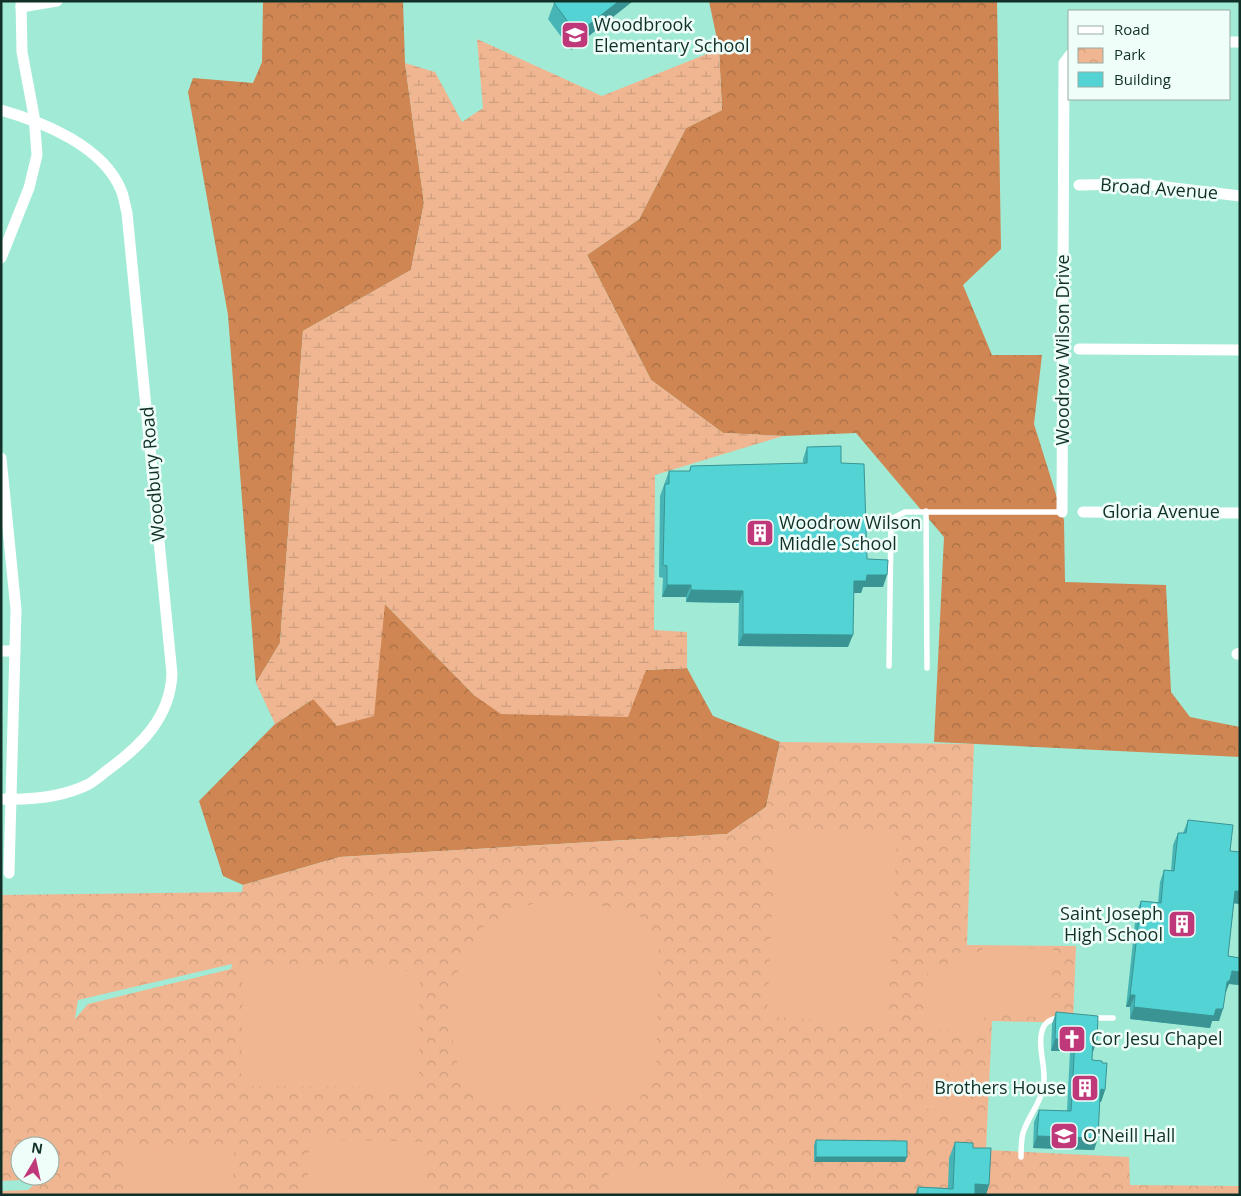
<svg xmlns="http://www.w3.org/2000/svg" width="1241" height="1196" font-family="'Open Sans',sans-serif">
<style>
.forest{fill:url(#forest-crowns)}
.wetland{fill:url(#wetland-marsh)}
.park{fill:url(#park-crowns);fill-rule:evenodd}
.pitch{fill:#f0b691}
.lines{fill:none;stroke-linecap:round;stroke-linejoin:round}
.lane{stroke:#fff;stroke-width:5.5}
.street{stroke:#fff;stroke-width:11}
.wall{fill:#47b5b5}
.shaded-wall{fill:#3a9494}
.building{fill:#53d3d3;stroke:#3a9494}
.labels{text-anchor:middle;stroke-width:5;stroke-linejoin:round;paint-order:stroke}
.poi-label{font-size:18px;fill:#113028;stroke:#f0fef9;text-anchor:start}
.street-label{font-size:18px;fill:#113028;stroke:#f0fef9}
</style>
<defs>
<pattern id="forest-crowns" width="20" height="18" patternUnits="userSpaceOnUse" patternTransform="scale(1.25)"><rect width="20" height="18" fill="#cf8653"/><path d="M2 6a3 3 0 1 1 6 0M12 15a3 3 0 1 1 6 0" fill="none" stroke="#a76e45"/></pattern>
<pattern id="wetland-marsh" width="20" height="14" patternUnits="userSpaceOnUse" patternTransform="scale(1.25)"><rect width="20" height="14" fill="#f0b691"/><path d="M1 5h8M5 5V1M11 12h8M15 12V8" fill="none" stroke="#cd9d7d"/></pattern>
<pattern id="park-crowns" width="20" height="18" patternUnits="userSpaceOnUse" patternTransform="scale(1.25)"><rect width="20" height="18" fill="#f0b691"/><path d="M2 6a3 3 0 1 1 6 0M12 15a3 3 0 1 1 6 0" fill="none" stroke="#cd9d7d"/></pattern>
</defs>
<rect width="100%" height="100%" fill="#a1ebd6"/>
<g class="forest">
<path d="M263,1H403L405,63L424,203L411,270L303,331L280,643L256,683L228,315L188,92L193,78L253,83L262,62Z"/>
<path d="M709,1H997L1001,249L963,285L992,355H1042L1034,424L1064,520L1065,582L1166,585L1171,692L1190,717L1240,727V757L934,742L944,537L856,433L783,436L723,433L651,380L587,255L639,219L686,128L722,110L719,49Z"/>
<path d="M385,604L475,696L646,670L687,668L713,716L780,742L766,807L727,834L340,857L243,885L223,876L199,801L275,724L313,699Z"/>
</g>
<path class="wetland" d="M477,39L602,96L719,49L722,110L686,128L639,219L587,255L651,380L723,433L783,436L655,475L654,630L687,632V668L646,670L628,717L501,714L475,696L385,604L374,716L337,726L313,699L275,724L256,683L280,643L303,331L411,270L424,203L405,63L435,72L462,122L483,108Z"/>
<path class="park" d="M780,742L974,744L967,945L1076,946L1073,1023L992,1021L986,1150L1129,1157L1130,1185L1240,1186V1195H1V1191L28,1190L40,1179L1,1181V895L242,892L243,885L340,857L727,834L766,807ZM232,964L231,969L88,1004L75,1019L78,1000ZM20,1146H50V1176H20Z"/>
<g class="pitch">
<path d="M776,829L897,835L888,1023L767,1017Z"/>
<path d="M545,900L573,901L637,912L659,941L656,1077L639,1099L488,1103L463,1090L449,1023L450,992L465,953L483,927L516,909Z"/>
<path d="M987,946L1054,950L1049,1018L985,1014L983,1032L925,1030L928,967L953,968Z"/>
<path d="M243,968L420,971L419,1088L241,1086Z"/>
<path d="M928,1067H947L946,1110L927,1109Z"/>
<path d="M952,1067L971,1068L970,1110H951Z"/>
<path d="M309,1139L426,1142L425,1195H308Z"/>
<path d="M125,1147L234,1150L233,1195H124Z"/>
<path d="M609,1168L707,1173L717,1177L740,1195H607Z"/>
</g>
<g class="lines">
<g class="lane">
<path d="M926,511L927,668"/>
<path d="M889,666L891,524L893,518L905,512H1062"/>
<path d="M1090,1018H1113"/>
<path d="M1021,1157C1021,1148 1021,1137 1024,1130C1031,1112 1043,1100 1044,1080C1045,1063 1036,1041 1044,1026C1048,1020 1055,1018 1061,1018"/>
</g>
<g class="street">
<path d="M21,7L57,1"/>
<path d="M1230,42H1240"/>
<path d="M1,110C43,122 103,146 121,190C124,197 125,205 127,213L172,674C170,717 142,745 109,769C102,774 95,781 87,785C62,797 29,800 1,799"/>
<path d="M1079,185L1141,184L1240,196"/>
<path d="M1,258L29,188L37,155L34,116L22,52L21,1"/>
<path d="M1079,349L1240,350"/>
<path d="M1,458L16,610L9,873"/>
<path d="M1062,512L1064,63L1070,55"/>
<path d="M1083,512L1240,513"/>
<path d="M1,651H15"/>
<path d="M1237,654L1240,653"/>
</g>
</g>
<g class="wall">
<path d="M633,1L571,50L548,19L554,3Z"/>
<path d="M807,447L841,463L867,559L883,587H863L861,593H853L848,647L738,646L739,603L686,602V597H662L663,578L659,577L660,496L669,471H689L691,466L803,464V459Z"/>
<path d="M1188,820L1230,851L1240,904L1234,903L1228,956L1240,958V985L1229,984L1225,992L1219,1021H1212L1210,1028L1130,1019V1007H1126L1136,913L1141,901L1158,903L1160,882L1164,870L1171,871L1173,845L1178,833H1183Z"/>
<path d="M1056,1012L1093,1052H1092V1060L1102,1063L1105,1090L1101,1102H1099L1098,1138L1094,1150L1033,1148L1034,1122L1039,1110L1067,1111L1070,1051H1051L1052,1024Z"/>
<path d="M816,1140L905,1162H814V1145Z"/>
<path d="M955,1142L973,1148L989,1185L986,1195H915L918,1187L948,1188L949,1158Z"/>
</g>
<g class="shaded-wall">
<path d="M619,1H633L571,50L577,34Z"/>
<path d="M867,575H887L883,587H863L861,593H849L854,581Z"/>
<path d="M667,585H691L686,597H662Z"/>
<path d="M691,590L743,591L739,603L686,602Z"/>
<path d="M743,634L853,635L848,647L738,646Z"/>
<path d="M1235,891H1240V904L1231,903Z"/>
<path d="M1232,971L1240,972V985L1229,984L1226,992L1222,994Z"/>
<path d="M1130,995H1135L1130,1007H1126Z"/>
<path d="M1134,1007L1216,1009H1223L1219,1021H1212L1210,1028L1130,1019Z"/>
<path d="M1055,1039H1075L1070,1051H1051Z"/>
<path d="M1093,1040H1097L1093,1052H1088Z"/>
<path d="M1101,1089L1105,1090L1101,1102L1096,1101Z"/>
<path d="M1037,1136L1098,1138L1094,1150L1033,1148Z"/>
<path d="M816,1157H907L905,1162H814Z"/>
<path d="M975,1184L989,1185L986,1195H971Z"/>
</g>
<g class="building">
<path d="M556,1H619L577,34L554,3Z"/>
<path d="M841,446V463L864,464L867,559L888,560L887,575H867L866,581H854L853,635L743,634V591L691,590V585H667V566L663,565L665,484H669V471H690L691,466L807,463V447Z"/>
<path d="M1188,820L1233,825L1230,851L1240,852V891H1235L1228,956L1240,958V972L1232,971L1230,980L1227,982L1223,1009H1216L1214,1016L1134,1007L1135,995H1130L1141,901L1161,903L1164,870L1174,871L1178,833H1186Z"/>
<path d="M1056,1012L1098,1016L1097,1040H1093L1092,1060L1102,1061V1063H1107L1105,1090L1101,1089L1100,1095L1098,1138L1037,1136L1039,1110L1071,1111L1075,1039H1055Z"/>
<path d="M816,1140L907,1141V1157H816Z"/>
<path d="M955,1142L973,1143V1148H991L989,1185L975,1184V1195H918V1187L953,1189Z"/>
</g>
<defs>
<symbol id="school-square" viewBox="-11 -11 22 22"><rect x="-9" y="-9" width="18" height="18" rx="4" fill="#bf397a" stroke="#f0fef9"/><path d="M0-5L7-2L0 1L-7-2ZM-4 1L0 2.5L4 1V4Q0 6-4 4Z" fill="#fff"/></symbol>
<symbol id="building-square" viewBox="-11 -11 22 22"><rect x="-9" y="-9" width="18" height="18" rx="4" fill="#bf397a" stroke="#f0fef9"/><path d="M-4-6H4V6H1V3H-1V6H-4ZM-2.5-4.3h1.7v1.8h-1.7ZM.8-4.3h1.7v1.8H.8ZM-2.5-1h1.7V.8h-1.7ZM.8-1h1.7V.8H.8Z" fill="#fff"/></symbol>
<symbol id="church-square" viewBox="-11 -11 22 22"><rect x="-9" y="-9" width="18" height="18" rx="4" fill="#bf397a" stroke="#f0fef9"/><path d="M-1.2-6h2.4v3.5h3.3v2.4h-3.3V6h-2.4V-.1h-3.3v-2.4h3.3Z" fill="#fff"/></symbol>
</defs>
<g fill-rule="evenodd">
<use href="#school-square" x="559" y="19" width="32" height="32"/>
<use href="#building-square" x="744" y="517" width="32" height="32"/>
<use href="#building-square" x="1166" y="908" width="32" height="32"/>
<use href="#church-square" x="1056" y="1023" width="32" height="32"/>
<use href="#building-square" x="1069" y="1072" width="32" height="32"/>
<use href="#school-square" x="1048" y="1120" width="32" height="32"/>
</g>
<g class="labels">
<g class="poi-label">
<text x="594" y="31">Woodbrook<tspan x="594" dy="21">Elementary School</tspan></text>
<text x="779" y="529">Woodrow Wilson<tspan x="779" dy="21">Middle School</tspan></text>
<text x="1163" y="920" text-anchor="end">Saint Joseph<tspan x="1163" dy="21">High School</tspan></text>
<text x="1091" y="1045">Cor Jesu Chapel</text>
<text x="1066" y="1094" text-anchor="end">Brothers House</text>
<text x="1083" y="1142">O'Neill Hall</text>
</g>
<g class="street-label">
<text transform="translate(1159 189) rotate(4)" y="6">Broad Avenue</text>
<text transform="translate(1063 350) rotate(-90)" y="6">Woodrow Wilson Drive</text>
<text transform="translate(153 474) rotate(-95)" y="6">Woodbury Road</text>
<text x="1161" y="518">Gloria Avenue</text>
</g>
</g>
<rect width="1241" height="1196" fill="none" stroke="#113028" stroke-width="5"/>
<rect x="1068" y="10" width="162" height="90" fill="#f0fef9" stroke="#97aca5"/>
<rect x="1078" y="26" width="25" height="8" fill="#ffffff" stroke="#97aca5"/>
<text x="1114" y="35" font-size="15" fill="#113028">Road</text>
<rect x="1078" y="48" width="25" height="15" fill="url(#park-crowns)" stroke="#97aca5"/>
<text x="1114" y="60" font-size="15" fill="#113028">Park</text>
<rect x="1078" y="72" width="25" height="15" fill="#53d3d3" stroke="#97aca5"/>
<text x="1114" y="85" font-size="15" fill="#113028">Building</text>
<g transform="translate(35 1161) rotate(9)"><circle r="24" fill="#f0fef9" stroke="#97aca5"/>
<path d="M0-4L9 19L0 12L-9 19Z" fill="#bf397a"/>
<text y="-8" font-size="14" font-weight="bold" text-anchor="middle" fill="#113028">N</text>
</g>
</svg>
